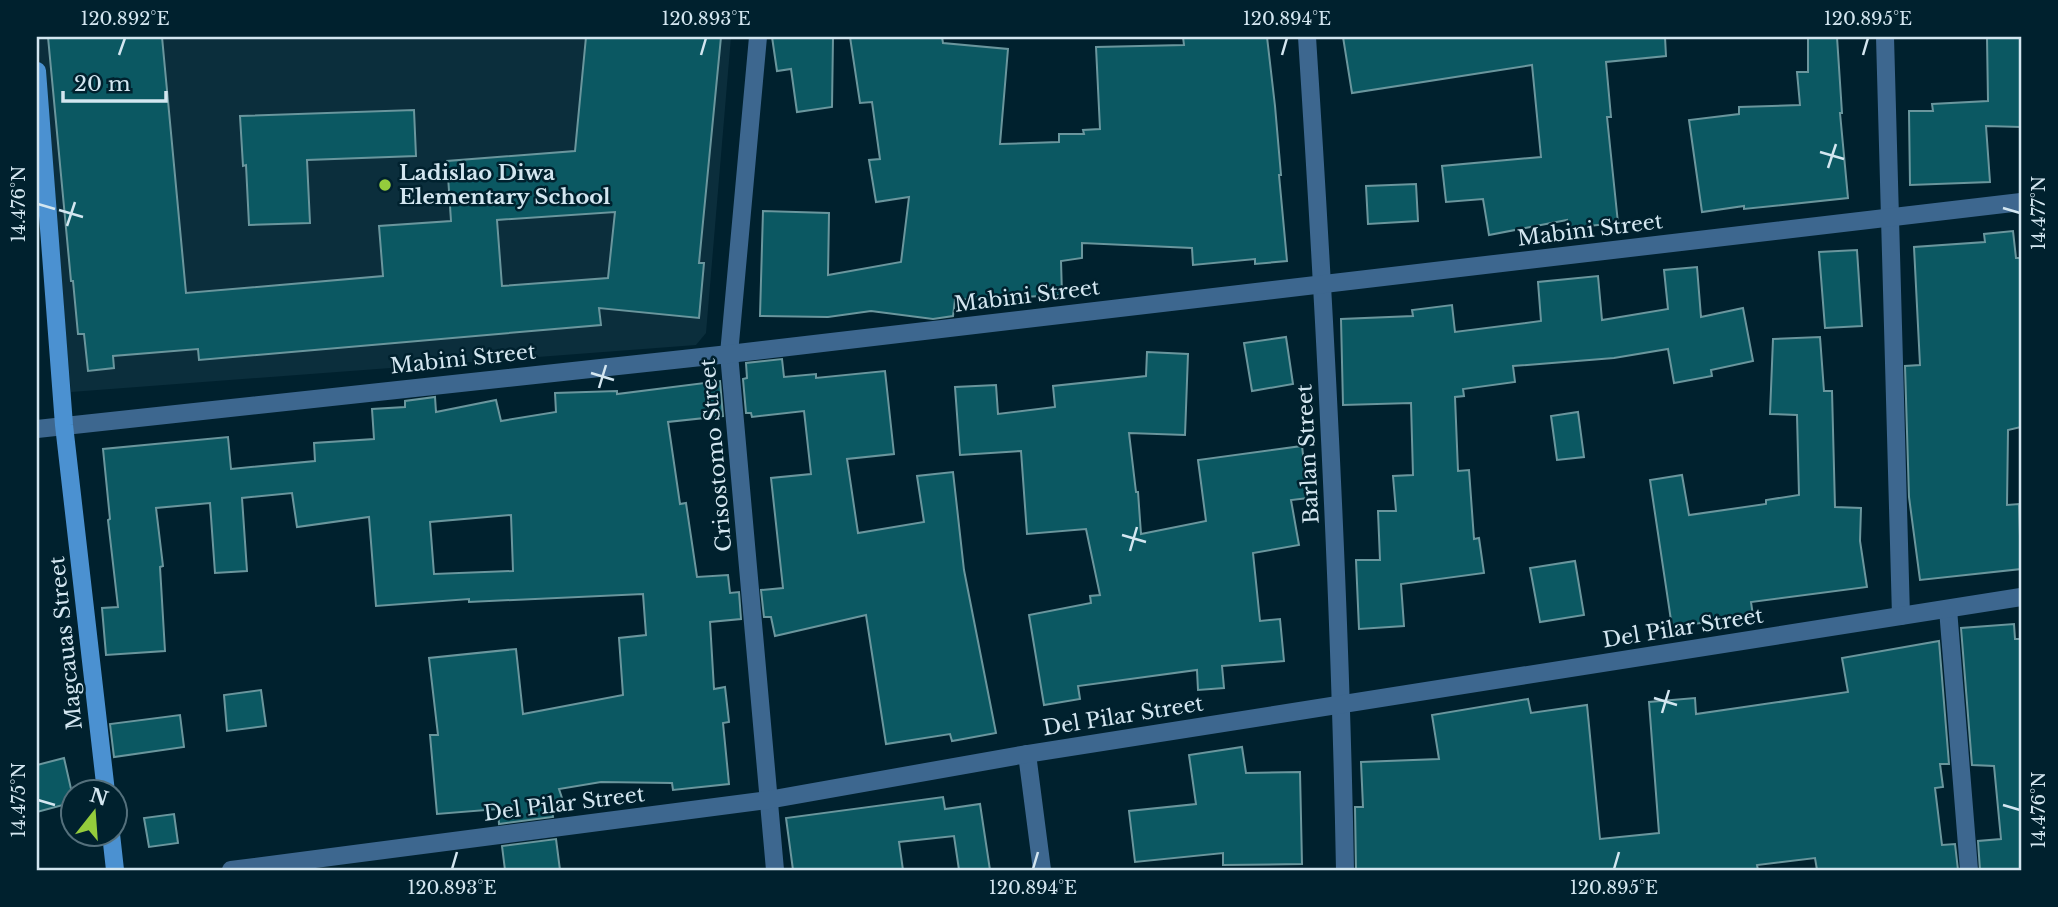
<svg xmlns="http://www.w3.org/2000/svg" width="2058" height="907" font-family="'Libre Baskerville',serif">
<style>
.built{fill:#0b2e3c}
.building{fill:#0b5862;stroke:#6a969d;stroke-width:2;fill-rule:evenodd}
.lines{fill:none;stroke-linecap:round;stroke-linejoin:round}
.street{stroke:#3d678f;stroke-width:18}
.secondary{stroke:#4b91d1;stroke-width:18}
.ticks{fill:none;stroke:#d3e6f0;stroke-width:2.5}
.poi-dot{fill:#94cc3c;stroke:#00212e;stroke-width:2.5}
.labels{text-anchor:middle;stroke-width:5;stroke-linejoin:round;paint-order:stroke}
.poi-label{font-size:21px;font-weight:bold;fill:#d3e6f0;stroke:#00212e;text-anchor:start}
.street-label{font-size:21px;fill:#d3e6f0;stroke:#00212e}
.neatline{fill:none;stroke:#d3e6f0;stroke-width:2.5}
.ticks-label{font-size:18px;text-anchor:middle;fill:#d3e6f0}
</style>
<rect width="100%" height="100%" fill="#00212e"/>
<path class="built" d="M38,37H731L706,333L696,345L71,392Z"/>
<g class="building">
<path d="M48,37H162L186,293L383,276L379,226L451,221L447,161L575,151L586,37H721L699,263H704L699,318L599,308L601,325L199,360L198,349L113,356L114,368L88,371L84,334H78L73,281H71ZM615,212L608,278L502,286L497,220Z"/>
<path d="M772,37H833L832,107L797,112L791,69L777,71Z"/>
<path d="M850,37H942L943,43L1008,49L1000,144L1059,142V134H1084L1083,130L1100,129L1096,47L1184,45L1183,37H1267L1275,106L1281,175H1279L1287,261L1255,264V259L1193,265L1192,248L1082,243V258L1061,261L1062,295L955,300L953,316L933,319L871,311L828,317L760,316L763,211L829,213L828,275L901,262L909,197L876,202L869,160L880,159L872,102L860,103Z"/>
<path d="M1343,37H1665L1666,56L1606,62L1611,117H1607L1618,223L1568,228L1567,220L1489,235L1483,199L1446,202L1442,166L1541,157L1532,65L1352,93Z"/>
<path d="M1808,37H1837L1842,113H1840L1848,198L1744,209V206L1702,212L1689,120L1739,114V107L1800,105L1797,72H1808Z"/>
<path d="M1987,37H2021V127L1986,126L1990,182L1910,185L1909,111H1933L1932,104L1988,101Z"/>
<path d="M414,110L416,156L307,160L310,223L249,225L246,165L243,166L240,116Z"/>
<path d="M1416,184L1418,221L1368,224L1366,186Z"/>
<path d="M2013,231L2016,258H2021V427L2008,430L2007,505L2019,504L2021,569L1920,580L1909,497L1905,366L1920,365L1914,247L1985,242L1984,234Z"/>
<path d="M1857,250L1862,326L1825,328L1819,252Z"/>
<path d="M1697,267L1701,317L1743,308L1753,361L1711,370L1712,376L1674,383L1668,349L1614,358L1513,366L1515,382L1463,389L1464,396L1455,397L1458,471L1469,470L1474,539L1479,538L1484,573L1401,584L1404,626L1359,629L1356,560H1380L1378,511H1396L1393,476L1413,475L1411,403L1343,405L1341,319L1413,316L1412,310L1452,305L1455,332L1541,321L1538,282L1598,276L1602,320L1668,309L1664,270Z"/>
<path d="M1286,337L1293,384L1252,391L1244,343Z"/>
<path d="M1820,337L1824,391H1832L1835,507L1861,508L1860,541L1867,587L1751,602L1753,616L1672,627L1650,480L1682,475L1689,515L1766,504V500L1799,495L1797,415L1770,414L1773,339Z"/>
<path d="M1147,352L1188,354L1185,435L1129,433L1136,492H1138L1141,534L1206,521L1198,460L1302,446L1308,498L1291,500L1299,545L1253,553L1260,621L1280,619L1284,661L1222,666L1224,688L1198,690L1197,670L1078,686L1080,699L1044,705L1029,615L1091,603L1090,596L1100,595L1086,529L1027,534L1021,451L960,455L955,387L996,385L998,414L1055,407L1053,386L1146,376Z"/>
<path d="M782,359L784,377L816,374V378L885,371L894,454L847,459L858,533L924,522L917,476L953,472L964,570L996,733L952,741L950,734L886,744L866,615L775,636L771,617H764L761,590L783,588L771,478L811,474L804,411L752,417L751,413H746L743,379L747,378L746,363Z"/>
<path d="M720,381L723,416L668,422L680,504L686,503L697,577L728,575L730,593L739,592L741,619L710,622L714,689L725,687L729,722L723,723L729,784L673,790L672,783L601,782L559,789L565,807L552,811L553,817L499,824L498,809L437,814L430,735H438L429,658L516,649L523,714L623,695L619,638L646,635L643,594L469,602V599L376,606L369,517L297,527L292,493L242,498L247,571L215,573L210,503L156,508L163,566L160,567L165,651L106,655L102,608L118,607L108,520L110,519L103,449L228,437L231,469L315,461L314,443L374,439L372,409L405,407V401L435,397L436,412L496,400L501,421L556,412L555,393L617,391V394ZM511,515L513,571L434,574L430,522Z"/>
<path d="M1578,412L1584,457L1557,460L1551,416Z"/>
<path d="M1575,561L1584,615L1540,622L1530,568Z"/>
<path d="M2014,624L2015,639H2021V870H1980L1978,841L2001,839L1994,766L1972,765L1961,628Z"/>
<path d="M1939,641L1949,764H1940L1943,787L1935,788L1942,845L1955,844L1958,870H1817L1815,858L1757,865L1758,870H1356L1355,807H1363L1361,762L1439,759L1432,715L1528,699L1531,713L1587,705L1600,839L1659,833L1649,702L1695,698L1696,714L1848,692L1842,658Z"/>
<path d="M261,690L266,726L227,731L224,695Z"/>
<path d="M180,715L184,747L114,757L110,724Z"/>
<path d="M1242,747L1246,773L1300,772L1302,864L1223,865V853L1135,862L1129,811L1196,804L1189,755Z"/>
<path d="M64,758L74,802L37,812V765Z"/>
<path d="M943,797L945,809L980,804L990,870H959L954,836L899,842L903,870H793L786,818Z"/>
<path d="M174,814L178,843L149,847L144,818Z"/>
<path d="M556,839L560,870H505L502,846Z"/>
</g>
<g class="lines">
<g class="street">
<path d="M758,37L729,354L775,870"/>
<path d="M1307,37C1325,314 1340,592 1345,870"/>
<path d="M1885,37L1901,616"/>
<path d="M37,429L729,354L2021,202"/>
<path d="M1948,609L1969,870"/>
<path d="M1027,754L1042,870"/>
<path d="M231,870L768,800L1027,754L2021,597"/>
</g>
<g class="secondary">
<path d="M37,71L64,425L106,792"/>
<path d="M111,834L115,870"/>
</g>
</g>
<path class="ticks" d="M119,55L125,38M701,55L706,38M1282,55L1287,38M1863,55L1868,38M1820,152L1844,159M1828,168L1836,144M38,204L55,209M2003,208L2020,213M59,210L83,217M67,226L75,202M591,373L614,380M599,388L606,365M1122,535L1146,542M1130,551L1137,527M1654,698L1677,705M1662,713L1669,690M38,800L55,805M2003,805L2020,810M452,869L457,852M1033,869L1038,852M1614,869L1619,852"/>
<circle class="poi-dot" cx="385" cy="185" r="7"/>
<g class="labels">
<g class="poi-label">
<text x="399" y="180">Ladislao Diwa<tspan x="399" dy="24">Elementary School</tspan></text>
</g>
<g class="street-label">
<text transform="translate(1590 230) rotate(-7)" y="7">Mabini Street</text>
<text transform="translate(1027 296) rotate(-7)" y="7">Mabini Street</text>
<text transform="translate(463 359) rotate(-6)" y="7">Mabini Street</text>
<text transform="translate(1308 454) rotate(-93)" y="7">Barlan Street</text>
<text transform="translate(716 455) rotate(-95)" y="7">Crisostomo Street</text>
<text transform="translate(1683 628) rotate(-9)" y="7">Del Pilar Street</text>
<text transform="translate(66 643) rotate(-96)" y="7">Magcauas Street</text>
<text transform="translate(1123 716) rotate(-9)" y="7">Del Pilar Street</text>
<text transform="translate(564 804) rotate(-7)" y="7">Del Pilar Street</text>
</g>
</g>
<rect width="2058" height="907" fill="none" stroke="#00212e" stroke-width="77"/>
<g transform="translate(94 813) rotate(17)"><circle r="33" fill="#00212e" stroke="#54707c" stroke-width="2"/>
<path d="M0-5L12 26L0 18L-12 26Z" fill="#94cc3c"/>
<text y="-10" font-size="19" font-weight="bold" text-anchor="middle" fill="#d3e6f0">N</text>
</g>
<path d="M63 91v10h103v-10" fill="none" stroke="#d3e6f0" stroke-width="3.5"/>
<text x="74" y="91" font-size="21" fill="#d3e6f0" stroke="#00212e" stroke-width="5" paint-order="stroke">20 m</text>
<rect x="38" y="38" width="1982" height="831" class="neatline"/>
<g class="ticks-label">
<text x="125" y="25">120.892°E</text>
<text x="706" y="25">120.893°E</text>
<text x="1287" y="25">120.894°E</text>
<text x="1868" y="25">120.895°E</text>
<text transform="translate(19 204) rotate(-90)" y="6">14.476°N</text>
<text transform="translate(2039 213) rotate(-90)" y="6">14.477°N</text>
<text transform="translate(19 800) rotate(-90)" y="6">14.475°N</text>
<text transform="translate(2039 810) rotate(-90)" y="6">14.476°N</text>
<text x="452" y="894">120.893°E</text>
<text x="1033" y="894">120.894°E</text>
<text x="1614" y="894">120.895°E</text>
</g>
</svg>
